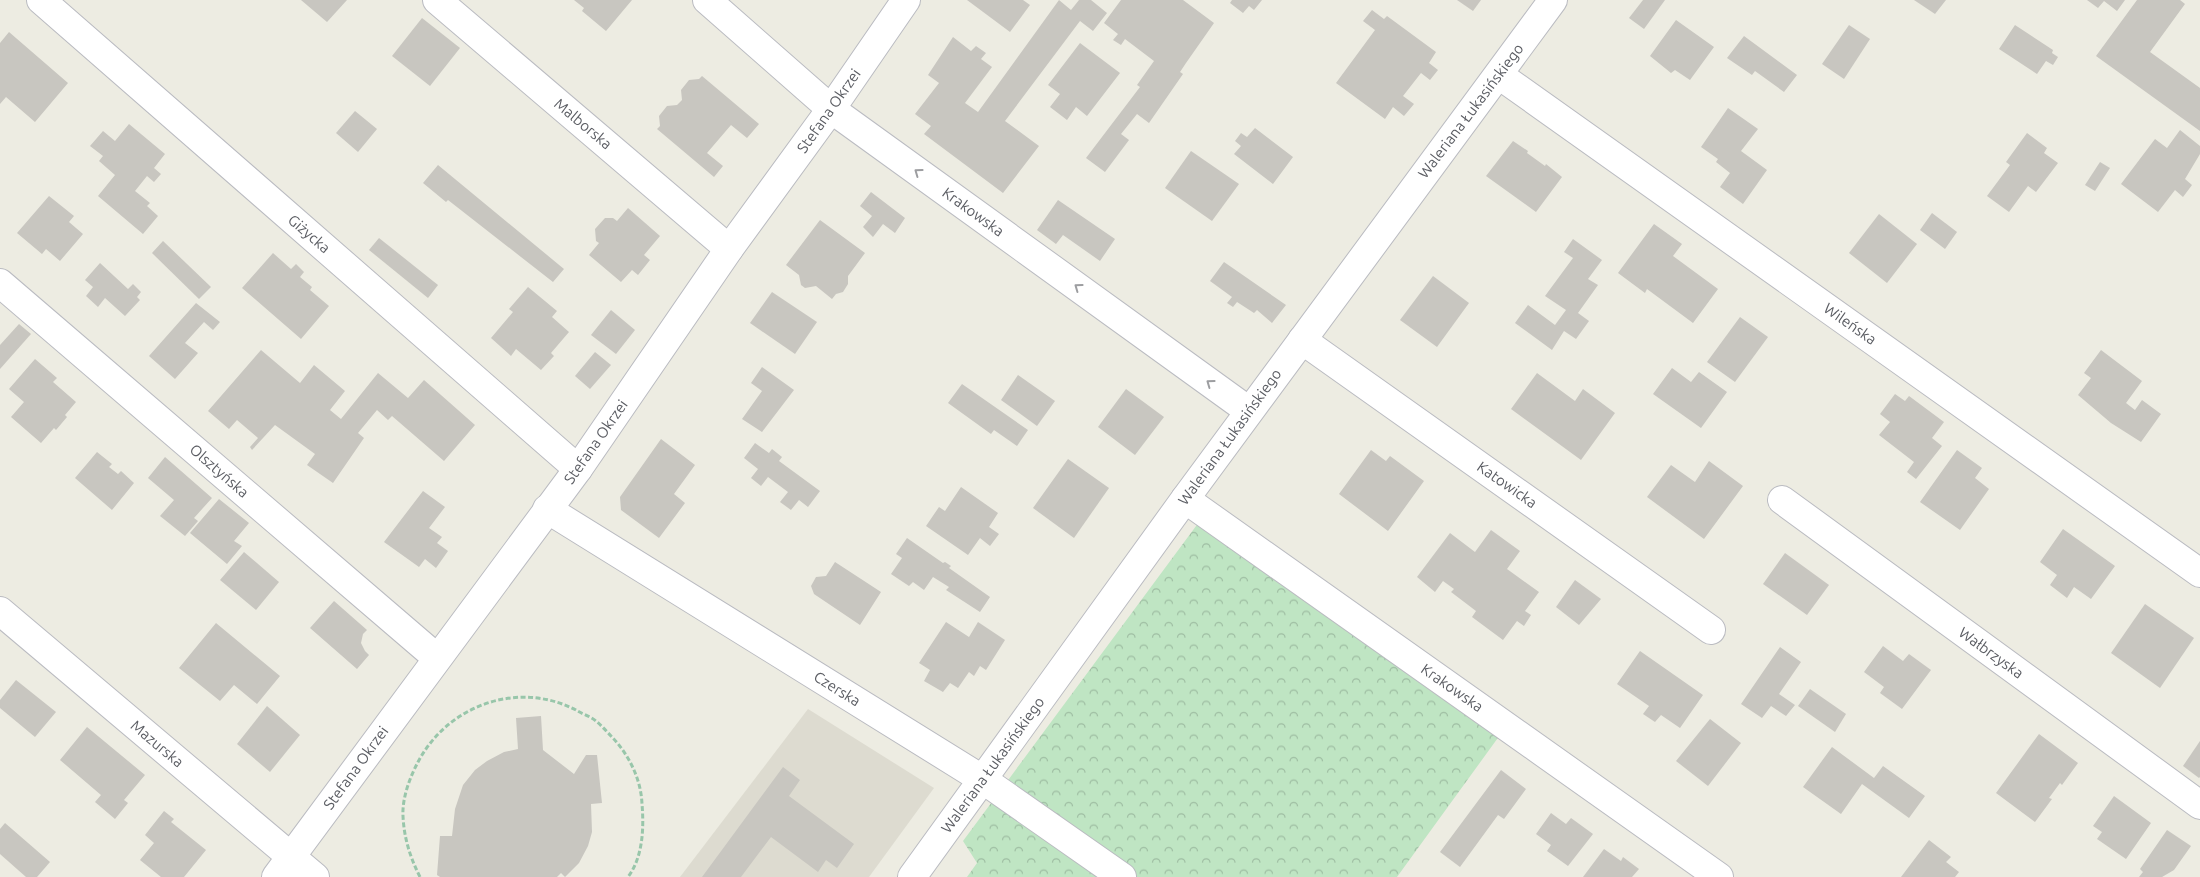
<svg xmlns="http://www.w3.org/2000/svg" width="2200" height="877" font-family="Ubuntu,sans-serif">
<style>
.education{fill:#dddbd0}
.forest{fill:url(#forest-crowns)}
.building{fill:#c8c6c0}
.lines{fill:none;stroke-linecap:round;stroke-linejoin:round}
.minor-casing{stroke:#babbc1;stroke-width:30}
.path{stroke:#98c6aa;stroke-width:3;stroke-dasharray:5 2.5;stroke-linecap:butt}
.minor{stroke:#fff;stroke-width:28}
.oneway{stroke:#9d9ea1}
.labels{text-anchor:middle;stroke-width:4;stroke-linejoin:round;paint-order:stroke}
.street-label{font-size:15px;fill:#5b5d63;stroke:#fff}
</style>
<defs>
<pattern id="forest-crowns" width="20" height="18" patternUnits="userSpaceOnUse" patternTransform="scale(1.25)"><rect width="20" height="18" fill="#bfe5c3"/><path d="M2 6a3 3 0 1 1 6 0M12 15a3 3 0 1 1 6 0" fill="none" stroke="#9ebda2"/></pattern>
</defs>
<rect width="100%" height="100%" fill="#edece2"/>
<path class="education" d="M808,709L934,788L869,877H680Z"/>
<path class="forest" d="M1199,522L1500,735L1397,877H967L977,863L963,841Z"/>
<g class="building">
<path d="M301,0H347L327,22Z"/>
<path d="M574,0H632L606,31L582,11L584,8Z"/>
<path d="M967,0H1023L1030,5L1010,32Z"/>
<path d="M1059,0L1071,10L1079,0H1091L1107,13L1093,31L1080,21L1005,121L1039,146L1003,193L924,134L931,126L915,114L939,83L928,75L953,37L971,51L976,46L986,53L981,59L992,67L965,103L978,112Z"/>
<path d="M1121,0H1183L1214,23L1186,63L1180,72L1183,74L1149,123L1137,114L1121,134L1129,140L1105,172L1086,158L1140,87L1137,85L1154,61L1125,39L1121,45L1113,40L1118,34L1104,23Z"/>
<path d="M1232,0H1262L1254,10L1249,6L1243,13L1230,3Z"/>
<path d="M1457,0H1481L1473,11Z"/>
<path d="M1643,0H1665L1644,29L1629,18Z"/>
<path d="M1914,0H1946L1935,14Z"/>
<path d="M2087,0H2125L2117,11L2104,1L2098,8Z"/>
<path d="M2137,0H2180L2185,4L2150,52L2200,88V131L2096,56Z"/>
<path d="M1372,10L1384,19L1387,16L1436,52L1429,63L1438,70L1430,80L1421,73L1403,96L1414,104L1404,116L1393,107L1385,119L1336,83L1375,30L1363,21Z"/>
<path d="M422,18L460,48L430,86L392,56Z"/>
<path d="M1676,20L1714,47L1690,80L1675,70L1671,73L1650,56Z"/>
<path d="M1849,25L1870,39L1844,79L1822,64Z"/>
<path d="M2015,25L2053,50L2052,53L2058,57L2053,65L2046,61L2037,74L1999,49Z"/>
<path d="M9,32L68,83L35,122L6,97L0,104V43Z"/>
<path d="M1744,36L1797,75L1784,92L1755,71L1752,75L1727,58Z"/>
<path d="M1080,43L1120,73L1087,116L1076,107L1067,120L1050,107L1060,94L1048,85Z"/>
<path d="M702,76L759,124L747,138L731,125L707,153L723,166L714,177L657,129L660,126L659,116L667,106L677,105L682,100L681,90L689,80L699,79Z"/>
<path d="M1728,108L1758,129L1741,151L1767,170L1743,204L1720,187L1730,173L1716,162L1718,159L1701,147Z"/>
<path d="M355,111L377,129L358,152L336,133Z"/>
<path d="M129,124L165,154L154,168L161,174L154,182L147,176L135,191L150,203L147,206L158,216L143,234L98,196L115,175L99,161L103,156L90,146L103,131L115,141Z"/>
<path d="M1255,128L1293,157L1273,184L1234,154L1241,146L1235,141L1241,133L1247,137Z"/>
<path d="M2180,130L2200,146V154L2185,179L2192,185L2183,197L2175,190L2158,212L2121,184L2155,139L2167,148Z"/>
<path d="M2027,133L2047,148L2044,153L2058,163L2036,192L2028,186L2009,212L1987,196L2010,165L2006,162Z"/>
<path d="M1513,141L1528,151L1527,153L1545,166L1546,164L1562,177L1536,212L1486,176Z"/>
<path d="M1191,151L1239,184L1212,221L1165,188Z"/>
<path d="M2100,162L2110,168L2095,191L2085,185Z"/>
<path d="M438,165L564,269L553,282L448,200L446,202L423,183Z"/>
<path d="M871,192L905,218L895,233L883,224L873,237L863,227L872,216L860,206Z"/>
<path d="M49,196L74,216L69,222L83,234L60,261L46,249L42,254L17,233Z"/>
<path d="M1058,200L1115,239L1100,261L1063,235L1056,244L1037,230Z"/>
<path d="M628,208L660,236L644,255L650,260L638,275L632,270L621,282L589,255L599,243L596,241L595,229L605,218H613L617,221Z"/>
<path d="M1932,213L1957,232L1945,249L1920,230Z"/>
<path d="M1879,214L1917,244L1887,283L1849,253Z"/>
<path d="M820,220L865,253L848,276V284L843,292L836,294L832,299L816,286L805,288L801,285L799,275L786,265Z"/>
<path d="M1654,224L1682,244L1673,256L1718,289L1693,323L1647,289L1645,293L1618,273Z"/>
<path d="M379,238L438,285L428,298L369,250Z"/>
<path d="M1573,239L1602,260L1588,279L1598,285L1578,313L1589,321L1576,339L1564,331L1552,350L1515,323L1528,305L1555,325L1566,310L1545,296L1573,258L1564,252Z"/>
<path d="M163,241L211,287L199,299L152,253Z"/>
<path d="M273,253L291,269L296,264L304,272L300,277L312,287L310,290L329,306L301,339L242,288Z"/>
<path d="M1224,262L1286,305L1272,323L1257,310L1254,313L1237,302L1233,307L1227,303L1232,297L1210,281Z"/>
<path d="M100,263L128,289L133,284L141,292L137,297L140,300L125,316L105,298L98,307L86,296L93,287L85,280Z"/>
<path d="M1433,276L1469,303L1437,347L1400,320Z"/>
<path d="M528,287L557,311L552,317L569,332L551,353L554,356L541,370L516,349L511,356L491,338L513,312L509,309Z"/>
<path d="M772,292L817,322L795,354L750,323Z"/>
<path d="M196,303L220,322L213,330L204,322L185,343L198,353L175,379L149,356Z"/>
<path d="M611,310L635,330L616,354L591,335Z"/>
<path d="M1740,317L1768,337L1735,382L1707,362Z"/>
<path d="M19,324L31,334L0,369V345Z"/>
<path d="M261,350L300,383L314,365L345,391L330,410L341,419L378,373L408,398L424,380L475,425L444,461L392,416L388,420L377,410L358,433L364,438L333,483L307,465L315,454L275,425L252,450L250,447L258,438L237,420L229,429L208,411Z"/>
<path d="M2101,350L2142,381L2126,403L2135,410L2142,400L2161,414L2141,442L2111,423L2078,395L2091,378L2084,373Z"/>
<path d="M595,352L611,365L590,389L575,376Z"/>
<path d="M35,359L57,378L53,382L76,402L65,415L67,417L56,430L54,428L41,443L11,417L24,402L9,389Z"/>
<path d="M762,367L794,390L762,432L742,419L762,391L751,383Z"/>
<path d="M1672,368L1691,382L1699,372L1727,392L1701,428L1653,394Z"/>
<path d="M1537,373L1575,401L1583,389L1615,413L1581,460L1511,409Z"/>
<path d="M1018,375L1055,401L1037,426L1001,400Z"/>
<path d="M962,384L1028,430L1017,446L994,430L991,434L948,403Z"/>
<path d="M1126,389L1164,417L1135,455L1098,427Z"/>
<path d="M1895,394L1905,401L1909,396L1944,422L1932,438L1942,446L1916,479L1907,472L1914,462L1879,435L1890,422L1880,414Z"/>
<path d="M661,439L695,465L674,494L685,503L659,538L621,510L620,497Z"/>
<path d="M755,443L769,453L772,449L782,457L779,461L820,491L808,507L799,500L791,510L780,502L788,492L768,477L761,486L751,478L758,469L744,458Z"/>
<path d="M1371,450L1386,461L1390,456L1424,481L1388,531L1339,494Z"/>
<path d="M1957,450L1982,468L1975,478L1989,489L1960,530L1920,502Z"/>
<path d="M97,452L112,464L109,467L118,474L121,471L134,483L112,510L75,478Z"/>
<path d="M165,457L212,498L194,518L198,521L185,536L160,516L174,500L148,478Z"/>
<path d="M1068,459L1109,488L1074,538L1033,508Z"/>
<path d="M1709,461L1743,486L1704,539L1647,497L1671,465L1695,482Z"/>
<path d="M961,487L998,513L989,527L999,534L990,546L980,538L968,555L926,526L939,507L945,511Z"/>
<path d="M423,491L445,507L429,528L442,537L437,543L448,551L436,568L425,559L419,567L384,542Z"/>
<path d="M219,499L249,523L234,541L242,546L227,564L190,533Z"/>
<path d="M2063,529L2115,566L2091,599L2074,587L2067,598L2050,585L2057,575L2040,562Z"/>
<path d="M1491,530L1520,551L1507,569L1539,592L1525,611L1531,615L1524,626L1517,621L1503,640L1472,617L1476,611L1451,592L1454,589L1443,581L1435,592L1417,577L1450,533L1475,552Z"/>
<path d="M907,538L943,563L945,562L951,566L949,568L990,597L980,612L946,590L949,587L933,577L924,590L913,582L909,586L891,574L902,558L896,554Z"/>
<path d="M244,552L279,582L256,610L220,580Z"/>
<path d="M1785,553L1829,585L1807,615L1763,584Z"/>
<path d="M835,562L881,592L860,625L814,594L811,586L816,577L826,576Z"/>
<path d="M1575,580L1601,599L1579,625L1556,607Z"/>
<path d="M334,601L367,630L363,634L361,643L365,651L369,655L357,669L310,628Z"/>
<path d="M2145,604L2194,638L2160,688L2111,653Z"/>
<path d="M946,622L969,637L978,622L1005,640L986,670L980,666L974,676L969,672L958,688L950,683L943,692L924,681L930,670L919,663Z"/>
<path d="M216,623L280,676L257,704L234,685L220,701L179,668Z"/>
<path d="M1883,646L1903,661L1909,654L1931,670L1902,709L1880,693L1884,687L1864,672Z"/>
<path d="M1780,647L1801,662L1779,694L1795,705L1786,716L1771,706L1762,718L1741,704Z"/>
<path d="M1640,651L1703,695L1680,728L1661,715L1655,722L1643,714L1649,706L1617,684Z"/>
<path d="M16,680L56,712L35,737L0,708V700Z"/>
<path d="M1810,689L1846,714L1835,732L1798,706Z"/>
<path d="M267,706L300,735L270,772L237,744Z"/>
<path d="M541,716L543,750L574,774L586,755H597L602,803L591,804L592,832L588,846L579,863L565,877L561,873L557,877H440L437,875L440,836H452L455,809L463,785L475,770L487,761L504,752L518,749L516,718Z"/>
<path d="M1710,719L1741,743L1708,786L1676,761Z"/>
<path d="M87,727L145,775L124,800L128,803L115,819L95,802L101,795L60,760Z"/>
<path d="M2039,734L2078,763L2062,785L2060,783L2049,798L2052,799L2035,822L1996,793Z"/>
<path d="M2200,741V777L2199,778L2183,766Z"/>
<path d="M1832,747L1874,778L1883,766L1925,796L1909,818L1862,784L1841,814L1803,787Z"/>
<path d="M783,767L800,780L789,796L854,844L837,868L826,860L818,872L771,837L741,877H702Z"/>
<path d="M1501,770L1526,789L1504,819L1498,815L1460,867L1440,852Z"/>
<path d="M2114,796L2151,823L2126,859L2097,839L2102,832L2093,826Z"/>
<path d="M164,811L174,819L171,822L206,850L184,877H161L140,860L154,843L145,835Z"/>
<path d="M1551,813L1566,824L1571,818L1593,834L1568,866L1547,851L1551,845L1536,834Z"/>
<path d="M5,823L50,862L37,877H26L0,854V829Z"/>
<path d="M2167,830L2191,846L2174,870L2162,877H2139L2143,872L2140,869Z"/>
<path d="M1929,840L1951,857L1946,862L1959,872L1955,877H1901Z"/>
<path d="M1604,849L1621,861L1623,857L1639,869L1632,877H1583Z"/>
</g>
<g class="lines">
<defs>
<g id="minor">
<path d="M41,0L578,469"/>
<path d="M437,0L729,249"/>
<path d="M707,0L831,109L1249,411"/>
<path d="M1499,75L2200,573"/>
<path d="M0,283L437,658"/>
<path d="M1302,340L1711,630"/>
<path d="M1185,499L1719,877"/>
<path d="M1782,500L2200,805"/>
<path d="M547,509L982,779L1122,877"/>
<path d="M0,611L315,877"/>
<path d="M276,877L578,469L729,249L831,109L906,0"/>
<path d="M912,877L1185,499L1553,0"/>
</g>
</defs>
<use href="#minor" class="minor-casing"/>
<path class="path" d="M420,877C410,857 404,838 403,816C402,798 410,777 418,762C448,705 518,680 576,710C582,714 590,716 596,721C602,726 607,732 612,737C629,755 641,779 642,804C644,828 643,857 628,877"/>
<use href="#minor" class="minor"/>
</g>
<defs><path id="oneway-chevron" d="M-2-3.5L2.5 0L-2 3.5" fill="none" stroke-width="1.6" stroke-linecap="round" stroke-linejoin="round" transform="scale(1.25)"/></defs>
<g class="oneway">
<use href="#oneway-chevron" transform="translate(918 172) rotate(-144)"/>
<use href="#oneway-chevron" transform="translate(1078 287) rotate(-144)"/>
<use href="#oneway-chevron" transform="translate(1210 383) rotate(-144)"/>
</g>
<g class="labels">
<g class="street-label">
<text transform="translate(829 111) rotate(-55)" y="5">Stefana Okrzei</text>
<text transform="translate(1471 111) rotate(-53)" y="5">Waleriana Łukasińskiego</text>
<text transform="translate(583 124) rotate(40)" y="5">Malborska</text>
<text transform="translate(973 212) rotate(36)" y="5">Krakowska</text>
<text transform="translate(309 234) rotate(41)" y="5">Giżycka</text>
<text transform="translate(1850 324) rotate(35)" y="5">Wileńska</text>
<text transform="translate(1230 437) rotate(-54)" y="5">Waleriana Łukasińskiego</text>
<text transform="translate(596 442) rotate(-55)" y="5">Stefana Okrzei</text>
<text transform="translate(219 471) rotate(41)" y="5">Olsztyńska</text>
<text transform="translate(1507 485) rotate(35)" y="5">Katowicka</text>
<text transform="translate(1991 653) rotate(36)" y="5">Wałbrzyska</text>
<text transform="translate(1452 688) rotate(35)" y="5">Krakowska</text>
<text transform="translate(837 689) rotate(32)" y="5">Czerska</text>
<text transform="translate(157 744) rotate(40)" y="5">Mazurska</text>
<text transform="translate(993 765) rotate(-54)" y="5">Waleriana Łukasińskiego</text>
<text transform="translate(356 768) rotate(-54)" y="5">Stefana Okrzei</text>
</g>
</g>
</svg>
